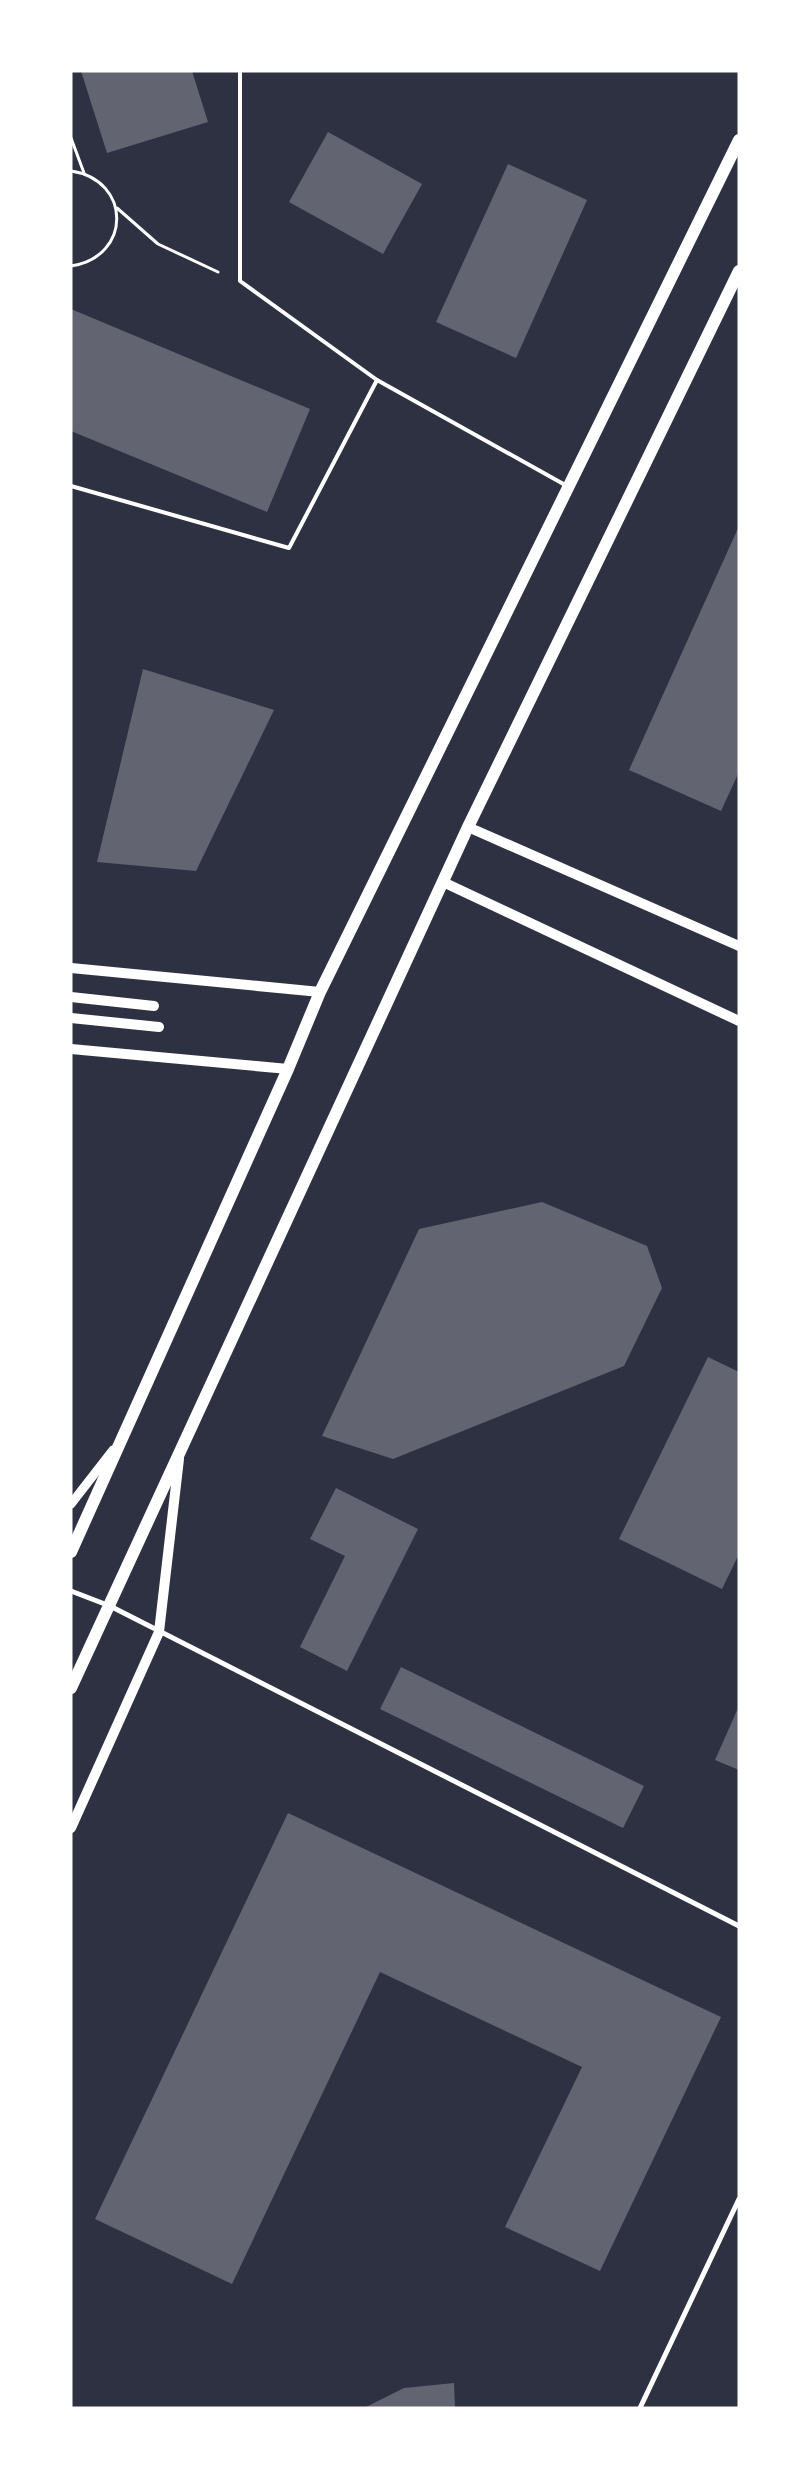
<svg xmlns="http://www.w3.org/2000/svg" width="810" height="2479" font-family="'Titillium Web',sans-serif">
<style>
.building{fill:#626471}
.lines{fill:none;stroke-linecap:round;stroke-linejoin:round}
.path{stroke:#fff;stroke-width:3}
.service{stroke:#fff;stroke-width:4}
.minor{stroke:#fff;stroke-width:5}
.tertiary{stroke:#fff;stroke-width:9}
.secondary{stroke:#fff;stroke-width:10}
.primary{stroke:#fff;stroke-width:12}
</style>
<rect width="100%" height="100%" fill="#2d3142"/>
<g class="building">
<path d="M81,71H192L208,122L107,153Z"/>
<path d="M328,132L422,184L383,254L289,202Z"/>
<path d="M508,164L587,200L516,358L436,322Z"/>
<path d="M71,309L310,409L267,512L71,431Z"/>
<path d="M739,526V772L721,811L629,770Z"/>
<path d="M143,669L274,710L196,871L97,862Z"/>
<path d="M542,1202L647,1246L662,1288L624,1366L393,1459L322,1436L419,1229Z"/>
<path d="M708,1357L739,1372V1554L722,1589L619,1539Z"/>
<path d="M336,1488L418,1529L347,1671L300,1647L345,1556L310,1539Z"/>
<path d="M401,1667L644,1786L623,1828L380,1709Z"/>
<path d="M739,1706V1770L715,1760Z"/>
<path d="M288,1813L721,2017L600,2271L505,2227L582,2067L380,1972L232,2284L95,2219Z"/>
<path d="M454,2383L455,2408H364L404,2388Z"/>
</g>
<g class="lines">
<g class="path">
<path d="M71,138L84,173"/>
<path d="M71,171C132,180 132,257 71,266"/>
<path d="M117,208L158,244L218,272"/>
</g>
<g class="service">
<path d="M240,71V281L377,380L567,486"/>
<path d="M71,486L289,548L377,380"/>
</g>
<g class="minor">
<path d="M71,1591L110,1606L739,1926"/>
<path d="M640,2408L739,2199"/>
</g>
<path class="tertiary" d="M71,1504L113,1450"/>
<g class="secondary">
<path d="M468,827L739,946"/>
<path d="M443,882L739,1021"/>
<path d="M71,968L320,992"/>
<path d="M71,997L154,1006"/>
<path d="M71,1018L159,1027"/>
<path d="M71,1049L288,1069"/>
<path d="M71,1828L159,1632L179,1459"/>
</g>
<g class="primary">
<path d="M71,1552L288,1069L320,992L739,140"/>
<path d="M71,1688L468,827L739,271"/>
</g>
</g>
<rect width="810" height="2479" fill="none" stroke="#ffffff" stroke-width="145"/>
</svg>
